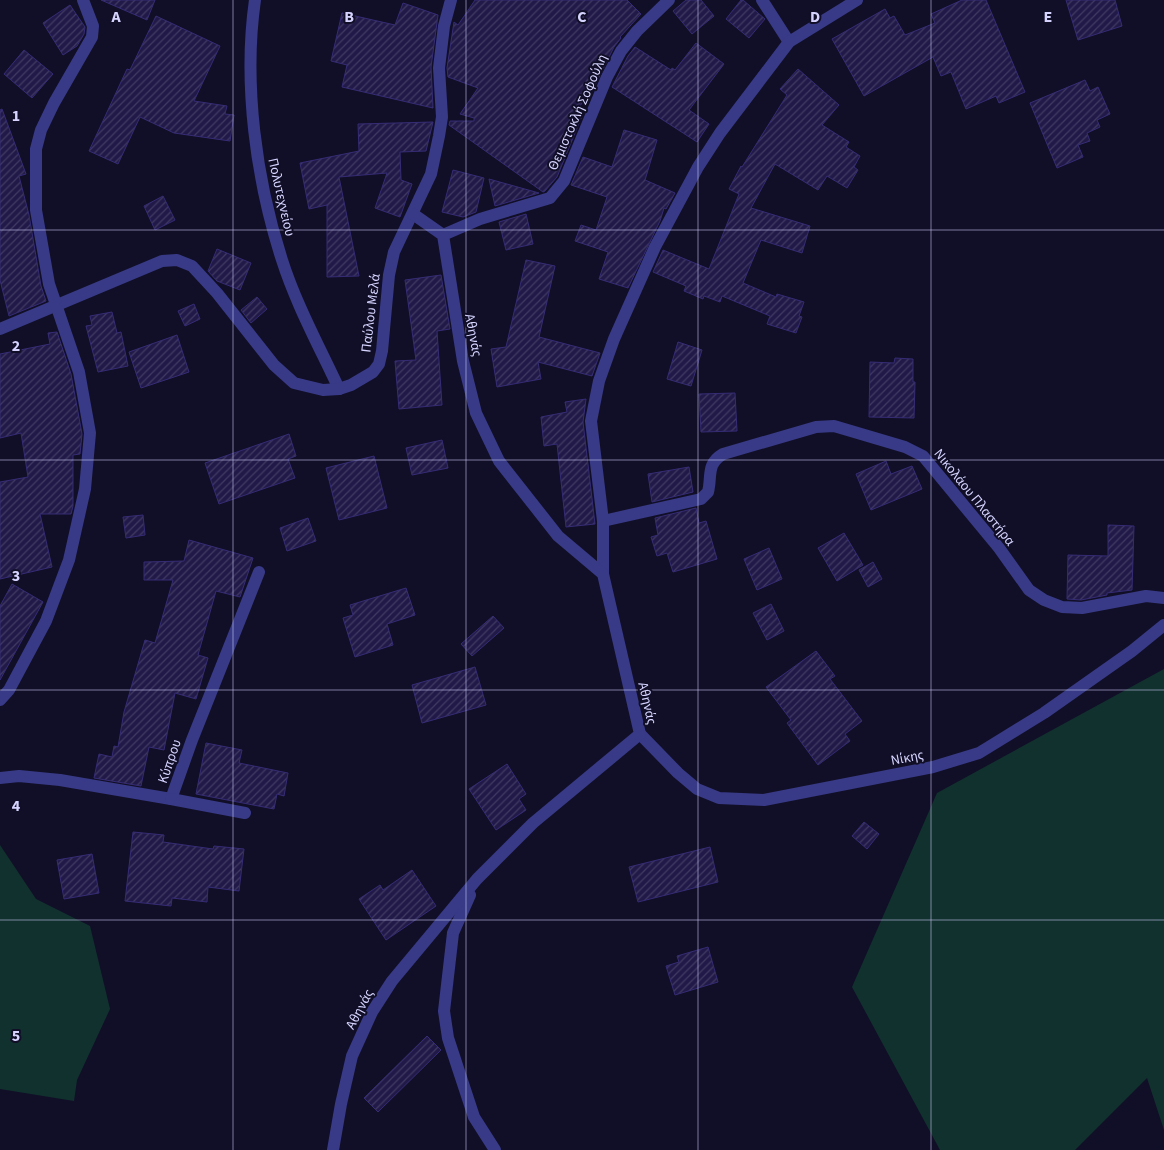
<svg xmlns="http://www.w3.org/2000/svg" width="1164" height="1150" font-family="'Source Sans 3',sans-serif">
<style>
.grass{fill:#11312e}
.building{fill:url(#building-hatch);stroke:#352c75}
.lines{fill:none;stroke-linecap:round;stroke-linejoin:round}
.street{stroke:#383a87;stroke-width:12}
.grid{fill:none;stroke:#d6d4ff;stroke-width:1;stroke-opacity:0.55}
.labels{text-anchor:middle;stroke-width:4;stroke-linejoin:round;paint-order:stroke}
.street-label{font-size:14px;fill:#d6d4ff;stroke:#110f27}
.grid-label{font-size:16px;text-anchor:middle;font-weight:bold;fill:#d6d4ff;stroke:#110f27;stroke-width:4;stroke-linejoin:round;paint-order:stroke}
</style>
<defs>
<pattern id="building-hatch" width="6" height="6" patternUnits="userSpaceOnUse" patternTransform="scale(1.25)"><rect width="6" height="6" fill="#211a48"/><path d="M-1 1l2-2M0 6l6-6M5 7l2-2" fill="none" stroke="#403a63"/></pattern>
</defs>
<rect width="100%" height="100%" fill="#110f27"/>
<g class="grass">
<path d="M1164,669V1130L1147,1078L1075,1150H940L852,987L937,793Z"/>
<path d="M0,845L36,899L90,926L110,1009L77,1080L74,1101L0,1089Z"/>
</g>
<g class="building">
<path d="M101,0H155L147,20Z"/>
<path d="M475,0H627L641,14L620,37L621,38L614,47L592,91L574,113L582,116L557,177L545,191L543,192L449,125L450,121H474V118L460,114L478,88L448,77L447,68L454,22L458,25Z"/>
<path d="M686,0H701L714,16L692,34L673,11Z"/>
<path d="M741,0H743L765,19L749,38L726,19Z"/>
<path d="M962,0H986L1025,92L999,103L996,96L966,109L951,72L941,76L933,57L864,96L832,39L885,9L890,18L894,16L905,35L935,23L931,14Z"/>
<path d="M1066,0H1115L1122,26L1078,40Z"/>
<path d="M403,3L438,15L431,67L433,108L342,87L347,65L331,61L342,13L395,25Z"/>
<path d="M70,5L85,27L84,34L77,46L63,55L43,23Z"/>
<path d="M156,16L220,46L194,101L227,106L225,114L234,115L230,141L174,133L140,117L118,164L89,151L127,69L130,70Z"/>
<path d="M696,43L724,64L689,110L709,124L697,142L612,87L628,56L635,47L671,70L672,68L675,70Z"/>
<path d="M24,50L53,74L32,98L4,74Z"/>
<path d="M798,69L839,105L822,125L849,142L846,147L860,156L854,167L858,170L847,188L827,176L818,190L775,164L751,208L810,226L802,253L761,240L743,283L776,297L777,294L804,302L799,316L802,317L796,333L767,324L770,316L722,296L720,302L704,296L703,299L684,291L686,286L653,272L663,250L709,269L739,194L729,189L741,166L742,167L787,95L780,89Z"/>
<path d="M1085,80L1090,91L1098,87L1110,114L1097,120L1100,127L1087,133L1090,141L1078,145L1083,157L1057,168L1030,103Z"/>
<path d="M2,109L26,174L19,176L29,215L41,286L46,301L9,316L0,280V110Z"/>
<path d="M433,122L426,151L400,152L401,180L412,184L400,217L375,208L387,173L339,177L359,276L327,277V205L309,209L300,163L359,151L358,124Z"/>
<path d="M624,130L657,140L645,180L675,193L666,209L664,208L660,221L628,288L599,279L608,252L575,241L581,225L596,230L607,197L571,185L583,157L612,167Z"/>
<path d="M453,170L484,178L476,212L463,217L442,212Z"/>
<path d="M489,179L539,193L495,206Z"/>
<path d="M163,196L175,220L155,230L144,206Z"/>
<path d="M526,214L533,244L506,250L499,222Z"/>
<path d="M217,249L251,263L240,290L217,281L208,271Z"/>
<path d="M526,260L555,266L539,337L600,353L592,376L538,362L541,379L497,387L491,349L506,347Z"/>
<path d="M441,275L450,329L437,331L442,405L399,409L395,361L416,360L405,280Z"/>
<path d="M257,297L267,309L251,323L241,310Z"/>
<path d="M194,304L200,319L185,326L178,311Z"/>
<path d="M112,312L117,333L121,332L128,366L98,372L86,326L92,325L90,316Z"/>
<path d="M57,332L71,374L82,434L80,454L73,455V506L71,514H40L52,567L0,579V482L28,477L21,433L0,438V354L50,344L48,333Z"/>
<path d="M177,335L189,372L141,388L129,352Z"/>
<path d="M678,342L702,350L691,386L667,379Z"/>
<path d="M895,358L913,359V382H915L914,418L869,417L870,362L894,363Z"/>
<path d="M735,393L737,431L701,432L699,394Z"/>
<path d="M586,399L583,422L595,524L566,527L557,444L544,446L541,417L567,412L565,402Z"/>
<path d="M289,434L296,456L288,459L295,478L219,504L205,463Z"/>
<path d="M442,440L448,468L412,475L406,448Z"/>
<path d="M374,456L387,508L339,520L326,468Z"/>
<path d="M886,461L891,474L912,466L922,489L871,510L856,474Z"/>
<path d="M689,467L693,492L652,502L648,474Z"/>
<path d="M696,508L699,523L706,521L717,559L673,572L667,553L657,556L651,537L658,535L655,518Z"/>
<path d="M143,515L145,535L126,538L123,517Z"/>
<path d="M308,518L316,541L287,551L280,528Z"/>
<path d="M1108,525L1134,526L1132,590L1107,593V595L1081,600L1067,599L1068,555L1108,556Z"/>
<path d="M844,533L863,565L837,581L818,548Z"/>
<path d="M189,540L253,558L240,597L216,591L198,655L208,658L196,699L175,693L164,750L149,747L141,786L94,778L99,754L112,757L114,746L118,747L124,712L145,640L155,643L173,580H144V562L184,561Z"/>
<path d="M769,548L782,579L757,590L744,559Z"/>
<path d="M873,562L882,579L868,587L859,570Z"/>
<path d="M12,584L43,602L0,680V606Z"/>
<path d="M406,588L415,615L387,624L393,645L355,657L343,618L353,615L350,605Z"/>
<path d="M771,604L784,631L767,640L753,613Z"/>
<path d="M493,616L504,628L472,656L461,644Z"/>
<path d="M816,651L835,676L830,679L862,721L845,734L850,741L818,765L787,723L791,720L766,687Z"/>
<path d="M475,667L486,705L422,723L412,685Z"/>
<path d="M206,743L242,750L239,763L288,773L284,796L277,794L274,809L196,794Z"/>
<path d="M507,764L526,794L519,799L526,810L496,830L469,789Z"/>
<path d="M864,822L879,834L867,849L852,836Z"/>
<path d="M133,832L164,835L163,842L213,849L214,846L244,849L239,891L208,887L207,902L172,898L171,906L125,901Z"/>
<path d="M710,847L718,882L638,902L629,867Z"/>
<path d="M92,854L99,893L64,899L57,860Z"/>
<path d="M412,870L436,906L386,940L359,899L380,885L383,890Z"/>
<path d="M708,947L718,982L675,995L666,966L679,962L677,956Z"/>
<path d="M427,1036L441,1050L378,1112L364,1098Z"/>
</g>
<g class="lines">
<g class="street">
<path d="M255,0C243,83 256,180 282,260C296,304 319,346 339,389"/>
<path d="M762,0L789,42"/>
<path d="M443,235L480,219L550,198L564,181L607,77L621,51L637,31L669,0"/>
<path d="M0,329L162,261L177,260L192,266L217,293L274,365L294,383L323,390L339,389L351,385L373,372L379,364L382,351L389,275L394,252L431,174L439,136L442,117L439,68L444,26L451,0"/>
<path d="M603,521L701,499L708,492C712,476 706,464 723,454L816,427L834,426L905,447L923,456L999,548L1029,590L1044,600L1062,607L1082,608L1146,596L1164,598"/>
<path d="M603,574V521L591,421L599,381L614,339L655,247L698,167L720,133L789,42L857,0"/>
<path d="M0,700L9,690L46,621L69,560L85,489L90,433L79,372L49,284L36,210V149L41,130L54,103L92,37L93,26L83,0"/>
<path d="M640,734L678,773L697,789L719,798L764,800L933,767L979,753L1044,713L1132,651L1164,625"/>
<path d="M0,778L19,776L60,780L171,799L192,740L259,572"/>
<path d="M171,799L245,813"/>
<path d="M470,895L453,933L444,1011L448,1038L474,1117L495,1150"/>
<path d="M333,1150L341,1104L352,1056L372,1012L392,981L477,879L533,823L640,734L603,574L558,536L499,461L476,413L463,361L443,235L413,214"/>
</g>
</g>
<path class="grid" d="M233,0V1150M466,0V1150M698,0V1150M931,0V1150M0,230H1164M0,460H1164M0,690H1164M0,920H1164"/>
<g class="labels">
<g class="street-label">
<text transform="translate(577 112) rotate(-66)" y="5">Θεμιστοκλή Σοφούλη</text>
<text transform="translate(282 197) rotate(77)" y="5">Πολυτεχνείου</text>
<text transform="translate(370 313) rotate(-83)" y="5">Παύλου Μελά</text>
<text transform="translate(474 335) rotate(79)" y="5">Αθηνάς</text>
<text transform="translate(975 497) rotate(51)" y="5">Νικολάου Πλαστήρα</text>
<text transform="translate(648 703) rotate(77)" y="5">Αθηνάς</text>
<text transform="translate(907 757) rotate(-11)" y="5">Νίκης</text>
<text transform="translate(169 761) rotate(-71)" y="5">Κύπρου</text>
<text transform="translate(359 1009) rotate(-62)" y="5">Αθηνάς</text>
</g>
</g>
<g class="grid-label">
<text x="116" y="22">A</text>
<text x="349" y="22">B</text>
<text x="582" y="22">C</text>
<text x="815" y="22">D</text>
<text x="1048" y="22">E</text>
<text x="16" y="121">1</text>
<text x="16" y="351">2</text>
<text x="16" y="581">3</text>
<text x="16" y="811">4</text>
<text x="16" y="1041">5</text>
</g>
</svg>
